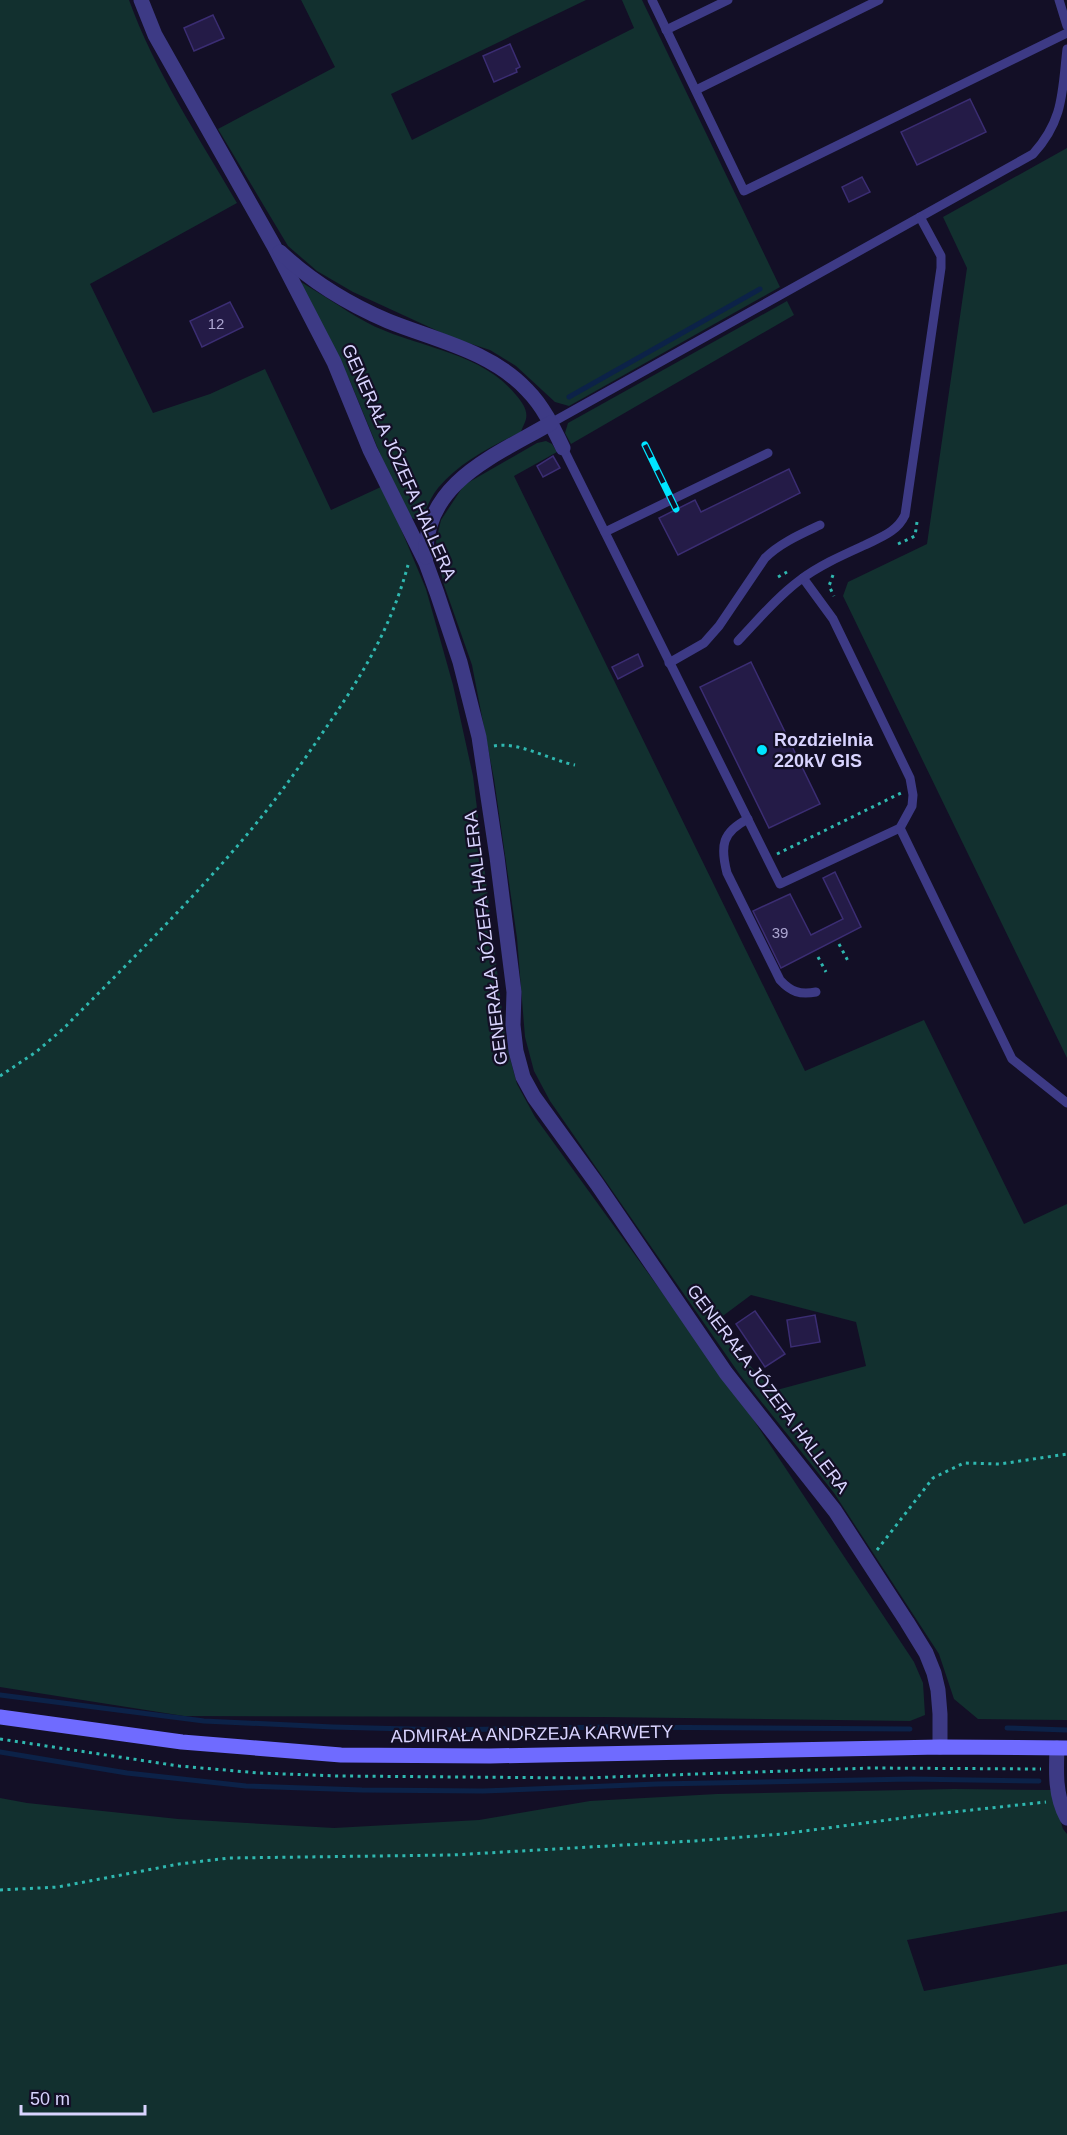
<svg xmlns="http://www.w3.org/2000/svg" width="1067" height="2135" font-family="Helvetica,sans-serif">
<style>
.green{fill:#12302f;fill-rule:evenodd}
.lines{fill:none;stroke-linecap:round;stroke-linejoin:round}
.stream{stroke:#0c2248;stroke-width:5}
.building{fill:#241b47;stroke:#3b2d73;stroke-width:1.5}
.path{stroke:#2fb8b0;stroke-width:3;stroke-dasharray:3 4.5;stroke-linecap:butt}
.lane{stroke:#3d3a85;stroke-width:9}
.street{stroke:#3d3a85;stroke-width:15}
.secondary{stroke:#6f6bff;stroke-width:15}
.rail-casing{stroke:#00e5ff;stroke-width:7}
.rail{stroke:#130f26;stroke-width:4.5;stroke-dasharray:14;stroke-linecap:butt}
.poi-dot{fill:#00e5ff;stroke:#130f26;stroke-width:2}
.labels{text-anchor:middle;stroke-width:4.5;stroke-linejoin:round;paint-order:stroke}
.number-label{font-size:15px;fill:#aca6d1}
.street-label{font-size:18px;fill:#d9d4ff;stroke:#130f26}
.poi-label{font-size:18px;font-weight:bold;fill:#d9d4ff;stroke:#130f26;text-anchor:start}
</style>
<rect width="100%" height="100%" fill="#130f26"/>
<g class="green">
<path d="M0,0H129C154,70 200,139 237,203L90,284L153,413L210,394L265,369L331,510L383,486L426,589L453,685L473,776L506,1043L517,1084L535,1117L743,1404L914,1662L923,1683L925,1715L910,1721L602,1717L184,1716L0,1687Z"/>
<path d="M301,0H586L391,94L412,140L634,28L622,0H642L780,287L569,406L555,402L516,366L490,350L453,338L353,292L317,271L288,246L218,129L335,67Z"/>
<path d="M1067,148V1058L843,596L848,582L927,544L967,268L943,217Z"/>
<path d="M295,279C320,292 342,309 366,322C414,348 480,350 516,395C522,402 528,410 526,419C525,423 522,428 521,432C491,446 460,462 438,488C431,496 427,508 422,517L414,519L407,515L388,473L350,381Z"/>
<path d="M787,301L794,315L571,444L565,433L568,423Z"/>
<path d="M546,441L552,444L557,452L514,476L805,1071L924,1020L1024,1224L1067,1204V1720L978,1719L954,1699L939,1654L834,1493L740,1375L550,1101L534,1071L525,1037L517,938L494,779L472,665L444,585L438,560L436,541L441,520L464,485L537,443ZM751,1295L856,1322L866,1366L773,1391L712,1324Z"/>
<path d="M954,1789L1051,1790L1063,1829L1067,1834V1911L907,1940L924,1991L1067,1964V2135H0V1798L27,1803L178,1819L334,1828L479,1820L590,1801L717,1794Z"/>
</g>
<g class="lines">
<g class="stream">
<path d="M569,397L760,289"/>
<path d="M0,1695L204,1721L333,1727L446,1730L610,1727L910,1729"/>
<path d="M1007,1728L1067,1730"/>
<path d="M0,1752L127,1773L246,1786L362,1790L483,1791L657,1784L911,1779L1039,1781"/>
</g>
</g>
<g class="building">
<path d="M213,15L224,38L194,51L184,28Z"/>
<path d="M510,44L520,67L516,69L517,72L494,82L483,56Z"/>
<path d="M970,99L986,132L917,165L901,132Z"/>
<path d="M862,177L870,192L849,202L842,187Z"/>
<path d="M230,302L243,327L202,347L190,321Z"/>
<path d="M553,456L560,468L543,477L537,466Z"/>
<path d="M789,469L800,493L678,555L659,518L695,500L701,512Z"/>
<path d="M638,654L643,666L618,679L612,667Z"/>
<path d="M751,662L820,804L769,828L700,687Z"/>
<path d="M835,872L861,927L781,968L753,911L790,894L811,935L843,919L823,878Z"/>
<path d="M755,1311L785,1354L765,1367L736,1324Z"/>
<path d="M815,1315L820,1342L791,1347L787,1320Z"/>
</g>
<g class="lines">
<g class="path">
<path d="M898,544L915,536L917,522"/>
<path d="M833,575L829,586L834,596"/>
<path d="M778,577L787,572"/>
<path d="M494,746C518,741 550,760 575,765"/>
<path d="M777,854L901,793"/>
<path d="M839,944L848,961"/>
<path d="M818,957L826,972"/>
<path d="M0,1076L36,1052L64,1028C132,959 203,890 263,815C288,784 310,751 332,719C366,669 392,624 408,565"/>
<path d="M877,1550L933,1478L964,1463L1000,1464L1067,1454"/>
<path d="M0,1739L179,1766L259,1773L338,1776L583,1778L871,1768L1041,1769"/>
<path d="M0,1890L58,1887L179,1864L229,1858L452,1855L693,1841L782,1834L925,1815L1046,1802"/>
</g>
<g class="lane">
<path d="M652,0L744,191L1067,33"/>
<path d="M1059,0L1067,26"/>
<path d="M666,30L728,0"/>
<path d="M696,90L879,0"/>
<path d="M551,423L1033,154C1064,120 1062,92 1067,49"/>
<path d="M563,448L780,884L900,828L912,806L913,795L910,778L833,619L803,578"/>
<path d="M605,532L768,453"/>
<path d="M738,641C758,620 777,597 800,580C820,565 843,555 865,545C881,537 897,532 905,515L941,268V256L920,217"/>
<path d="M669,663L704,643L719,626L765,558C780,543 801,534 820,525"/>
<path d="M748,819C722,832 720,846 727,873L780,980C791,992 800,995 816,992"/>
<path d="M900,828L1012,1059L1067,1103"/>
</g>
<g class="street">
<path d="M141,0L155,35L274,246L334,362L370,450L426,563L437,593L460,662L479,737L497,857L514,992L513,1025L516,1051L523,1077L534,1097L597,1184L726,1373L835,1511L907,1622L926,1653L934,1673L938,1690L940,1714V1747"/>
<path d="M280,252C312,282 348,304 388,321C435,340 491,351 527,390C543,406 553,427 563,448"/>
<path d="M426,557C423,482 497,455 551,423"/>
<path d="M1057,1748C1056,1772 1055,1796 1067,1818"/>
</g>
<path class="secondary" d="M0,1717L182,1742L341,1755L490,1756L940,1747L1067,1748"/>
<defs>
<path id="rail" d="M645,445L676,509"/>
</defs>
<use href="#rail" class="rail-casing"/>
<use href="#rail" class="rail"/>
</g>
<circle class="poi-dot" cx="762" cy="750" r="6"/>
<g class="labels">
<g class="number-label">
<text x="216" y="329">12</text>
<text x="780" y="938">39</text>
</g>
<g class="street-label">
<text transform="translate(399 462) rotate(66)" y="6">GENERAŁA JÓZEFA HALLERA</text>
<text transform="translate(486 938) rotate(-97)" y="6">GENERAŁA JÓZEFA HALLERA</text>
<text transform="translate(768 1389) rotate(53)" y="6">GENERAŁA JÓZEFA HALLERA</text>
<text transform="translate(532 1734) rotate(-1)" y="6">ADMIRAŁA ANDRZEJA KARWETY</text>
</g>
<g class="poi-label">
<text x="774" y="746">Rozdzielnia<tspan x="774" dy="21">220kV GIS</tspan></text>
</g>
</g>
<path d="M21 2105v9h124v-9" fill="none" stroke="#d9d4ff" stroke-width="3"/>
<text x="30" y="2105" font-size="18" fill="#d9d4ff" stroke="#130f26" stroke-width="4.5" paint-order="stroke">50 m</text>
</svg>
